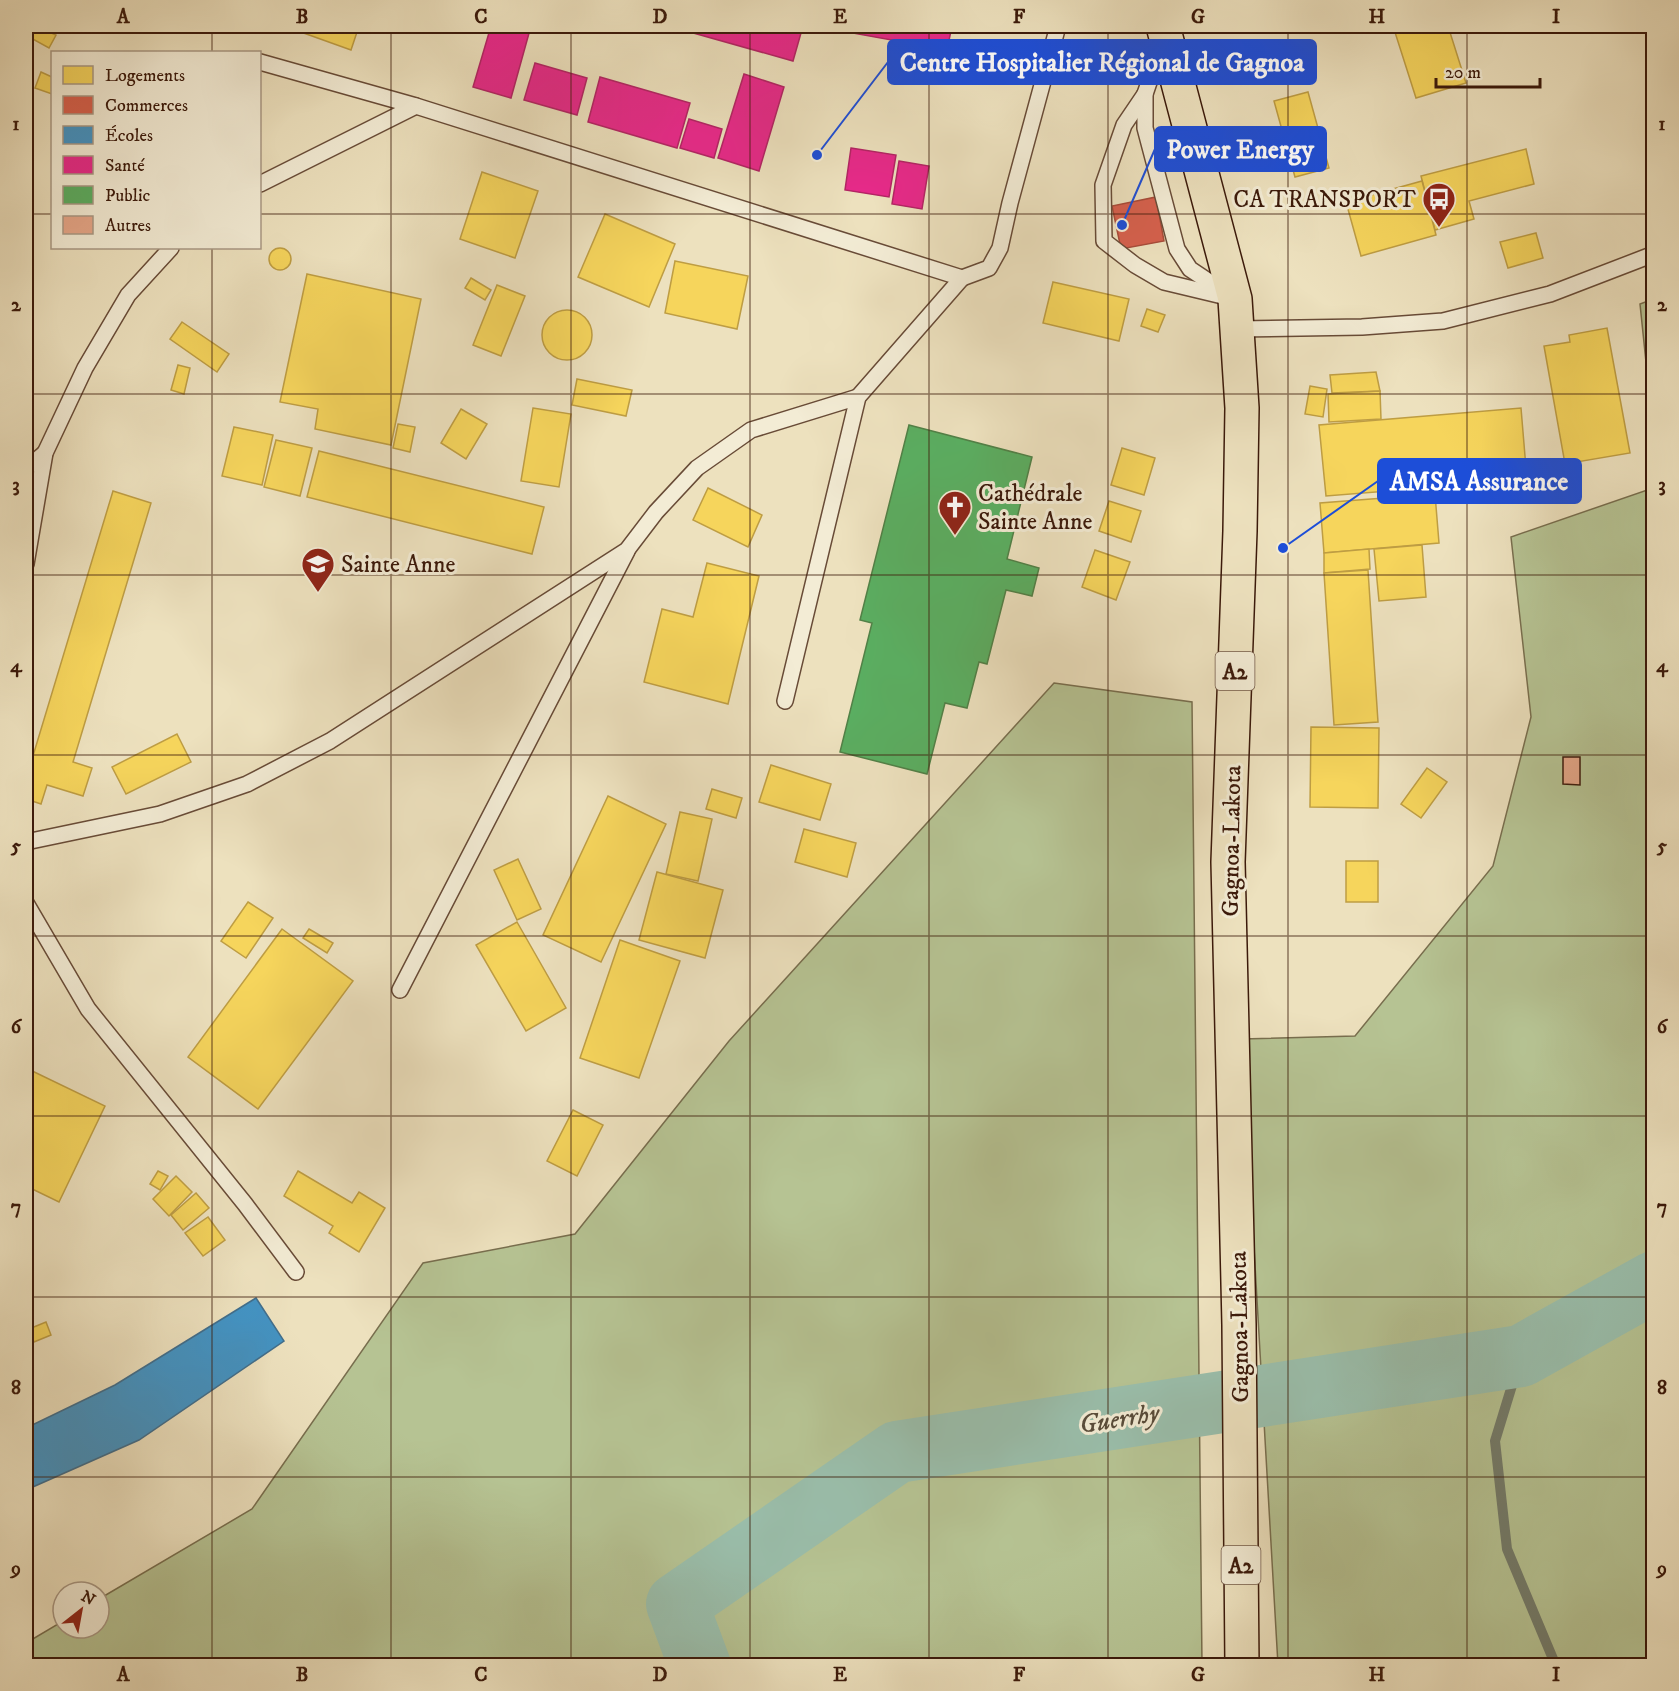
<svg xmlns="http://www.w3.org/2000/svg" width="1679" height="1691" font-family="'IM FELL DW Pica',serif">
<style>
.green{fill:#b6c393;stroke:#786e4e;stroke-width:1.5}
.homes{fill:#f6d55c;stroke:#be9d43;stroke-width:1.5}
.shops{fill:#d6604d;stroke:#a84b39;stroke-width:1.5}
.schools{fill:#4393c3;stroke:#416e8c;stroke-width:1.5}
.health{fill:#e7298a;stroke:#b32464;stroke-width:1.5}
.public{fill:#5aae61;stroke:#518147;stroke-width:1.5}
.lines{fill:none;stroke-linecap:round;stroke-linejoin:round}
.stream{stroke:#747c6b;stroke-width:10}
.river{stroke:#9abeab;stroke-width:62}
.building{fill:#e5a688;stroke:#3b190a;stroke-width:1.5}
.service-casing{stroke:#684b37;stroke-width:18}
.primary-casing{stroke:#3b190a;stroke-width:36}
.service{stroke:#f3ecd5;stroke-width:15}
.primary{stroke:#ede1be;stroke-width:33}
.grid{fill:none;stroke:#3b190a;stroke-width:1.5;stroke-opacity:0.55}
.labels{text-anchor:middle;stroke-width:6;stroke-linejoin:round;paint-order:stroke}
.shield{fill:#f3ecd5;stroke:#725847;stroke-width:1.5}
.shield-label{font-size:22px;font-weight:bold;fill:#3b190a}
.poi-label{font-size:24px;fill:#3b190a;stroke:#f3ecd5;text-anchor:start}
.street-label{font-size:24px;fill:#3b190a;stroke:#f3ecd5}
.water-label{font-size:26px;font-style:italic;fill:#584b3a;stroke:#f3ecd5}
.leader{fill:none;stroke:#1d4ed8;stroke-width:2}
.callout-dot{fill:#1d4ed8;stroke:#f3ecd5;stroke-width:2}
.callout{fill:#1d4ed8;stroke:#1d4ed8;stroke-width:2}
.callout-label{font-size:26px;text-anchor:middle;font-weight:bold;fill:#fff}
.neatline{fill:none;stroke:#3b190a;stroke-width:2}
.grid-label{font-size:20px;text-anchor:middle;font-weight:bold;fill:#3b190a}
</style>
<rect width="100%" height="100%" fill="#ede1be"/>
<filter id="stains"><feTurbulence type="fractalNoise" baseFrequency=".00333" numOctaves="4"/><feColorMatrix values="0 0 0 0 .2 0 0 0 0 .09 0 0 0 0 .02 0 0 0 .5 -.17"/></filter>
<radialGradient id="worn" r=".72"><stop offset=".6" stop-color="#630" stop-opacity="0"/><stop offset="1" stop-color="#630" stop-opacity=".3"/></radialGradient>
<g class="green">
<path d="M1653,299V430L1640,304Z"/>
<path d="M1653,488V1665H1278L1242,1039L1355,1036L1493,866L1531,717L1511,537Z"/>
<path d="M1054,683L1192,702L1202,1665H26V1643L63,1621V1628H99V1599L252,1509L423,1263L575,1234L729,1041Z"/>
</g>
<g class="homes">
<path d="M35,26L56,35L49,48L29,37Z"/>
<path d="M284,26H359L351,50Z"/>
<path d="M1393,26H1448L1466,83L1416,98Z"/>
<path d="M41,72L52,77V94L35,88Z"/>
<path d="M1308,92L1329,168L1295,177L1274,101Z"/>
<path d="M1526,149L1534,184L1469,201L1474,219L1435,230L1421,176Z"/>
<path d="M482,172L538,191L515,258L460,239Z"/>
<path d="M1422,181L1436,235L1361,256L1346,202Z"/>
<path d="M605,214L675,244L649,307L578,277Z"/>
<path d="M1536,233L1543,258L1508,268L1500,242Z"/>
<circle cx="280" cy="259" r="11"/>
<path d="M675,261L748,276L737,329L665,313Z"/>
<path d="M307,274L421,299L391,445L315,429L318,409L280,402Z"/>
<path d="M471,278L491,290L485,300L465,288Z"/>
<path d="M1053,282L1129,299L1119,341L1043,323Z"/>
<path d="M497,285L525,296L501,356L473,345Z"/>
<path d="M1147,309L1165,315L1158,332L1141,326Z"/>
<circle cx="567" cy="335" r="25"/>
<path d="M182,322L229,354L217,372L170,339Z"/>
<path d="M1607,328L1630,453L1565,464L1544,346L1570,342L1569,335Z"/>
<path d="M178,365L190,368L184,394L171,390Z"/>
<path d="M1376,372L1380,391L1332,393L1330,375Z"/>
<path d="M577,379L632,390L626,416L572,405Z"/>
<path d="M1310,386L1327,389L1323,417L1305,414Z"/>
<path d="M1380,391L1381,419L1329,422L1328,394Z"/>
<path d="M533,408L571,414L559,487L521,481Z"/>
<path d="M1521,408L1527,480L1326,496L1319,425Z"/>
<path d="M461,409L487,424L466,459L441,443Z"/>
<path d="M398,424L415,427L410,452L393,448Z"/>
<path d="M234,427L273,435L262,485L222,476Z"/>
<path d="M276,440L312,448L300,496L264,487Z"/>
<path d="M1122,448L1155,458L1144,495L1111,485Z"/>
<path d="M319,451L544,507L532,554L307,497Z"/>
<path d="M708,488L762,515L748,547L693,520Z"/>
<path d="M113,491L151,503L73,762L92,768L83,796L47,785L41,804L26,799V779Z"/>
<path d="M1435,494L1439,543L1324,553L1320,503Z"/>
<path d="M1109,501L1141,511L1131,542L1099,531Z"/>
<path d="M1422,545L1426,597L1379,601L1374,549Z"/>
<path d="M1369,549L1370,569L1324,573V553Z"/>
<path d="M1095,550L1130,562L1116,600L1082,587Z"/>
<path d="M707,563L759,576L728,704L644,682L662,609L693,617Z"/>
<path d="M1368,570L1378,722L1334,725L1324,573Z"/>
<path d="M1311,727L1379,728L1378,808L1310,807Z"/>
<path d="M177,734L191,762L126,794L112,767Z"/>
<path d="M771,765L831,784L820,820L759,802Z"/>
<path d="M1427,768L1447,782L1421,818L1401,804Z"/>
<path d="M712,789L742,798L736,818L706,809Z"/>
<path d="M608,796L666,824L601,962L543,935Z"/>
<path d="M680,812L712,819L698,881L666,874Z"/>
<path d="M804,829L856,843L847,877L795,862Z"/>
<path d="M518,859L541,909L517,920L494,870Z"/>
<rect x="1346" y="861" width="32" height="41"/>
<path d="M657,872L723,890L705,958L639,940Z"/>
<path d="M248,902L273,918L246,958L221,941Z"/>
<path d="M517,922L566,1008L526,1031L476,945Z"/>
<path d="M282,929L353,981L258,1109L188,1057Z"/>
<path d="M309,929L333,943L327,953L303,938Z"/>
<path d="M620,940L680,961L639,1078L580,1058Z"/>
<path d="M26,1068L105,1106L59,1202L26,1186Z"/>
<path d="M573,1110L603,1125L577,1176L547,1161Z"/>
<path d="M158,1171L168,1176L160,1190L150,1184Z"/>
<path d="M298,1171L352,1203L359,1192L385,1208L359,1252L329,1233L333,1226L284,1196Z"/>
<path d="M176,1176L192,1192L169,1216L153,1199Z"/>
<path d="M196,1193L209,1208L183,1230L171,1215Z"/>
<path d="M208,1217L225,1240L203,1256L185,1233Z"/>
<path d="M46,1322L51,1335L34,1342L29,1329Z"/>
</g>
<path class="shops" d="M1156,197L1164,241L1121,249L1112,206Z"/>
<path class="schools" d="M256,1298L284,1341L139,1440L26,1490V1428L115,1385Z"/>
<g class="health">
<path d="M491,26H531L511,98L473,87Z"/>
<path d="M687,26H803L793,61L686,31Z"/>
<path d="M849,26H952L947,50L847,32Z"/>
<path d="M535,63L587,78L577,115L524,100Z"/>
<path d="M744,74L784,87L759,171L718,158Z"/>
<path d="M600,77L690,103L677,148L588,122Z"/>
<path d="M689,119L722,129L714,158L680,148Z"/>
<path d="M851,148L896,155L889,197L845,190Z"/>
<path d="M899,161L929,166L922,209L892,204Z"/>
</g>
<path class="public" d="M909,425L1032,457L1007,559L1039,568L1032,596L1006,590L987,664L979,662L967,708L945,703L927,774L840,752L872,623L860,620Z"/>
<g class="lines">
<path class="stream" d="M1521,1356L1495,1441L1507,1549L1556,1666"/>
<path class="river" d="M700,1666L677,1604L897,1452L1521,1356L1654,1282"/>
</g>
<path class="building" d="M1563,757H1580V785L1563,784Z"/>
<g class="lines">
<defs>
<g id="service">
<path d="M1162,44L1145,94V128L1177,249L1190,269L1226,293"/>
<path d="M260,62L416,106L962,278L989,268L1000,248L1010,203L1058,26"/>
<path d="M1145,94L1124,125L1103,185L1104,241L1135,265L1164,282L1235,299"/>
<path d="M260,184L416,106"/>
<path d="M1237,329L1362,327L1443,321L1550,294L1654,254"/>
<path d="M26,469L45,453"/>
<path d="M26,564L45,453L85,368L128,295L171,248"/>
<path d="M785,701L858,397L962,278"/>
<path d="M26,842L160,814L247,784L330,741L627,550L656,512L697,468L751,430L858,397"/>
<path d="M26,903L88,1009L245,1204L296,1272"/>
<path d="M400,990L627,551"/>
</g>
<path id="primary" d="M1163,26L1235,299L1242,408L1240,531L1228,862L1239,1325L1242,1666"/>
</defs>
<use href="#service" class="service-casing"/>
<use href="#primary" class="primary-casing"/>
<use href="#service" class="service"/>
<use href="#primary" class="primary"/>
</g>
<path class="grid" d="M212,26V52M391,26V1666M571,26V1666M750,26V1666M929,26V1666M1108,26V1666M1288,26V1666M1467,26V1666M26,214H52M260,214H1654M212,248V1666M26,394H1654M26,575H1654M26,755H1654M26,936H1654M26,1116H1654M26,1297H1654M26,1477H1654"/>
<defs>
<symbol id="bus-pin" viewBox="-11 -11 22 30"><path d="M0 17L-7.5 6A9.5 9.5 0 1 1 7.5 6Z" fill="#8f2418" stroke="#f3ecd5"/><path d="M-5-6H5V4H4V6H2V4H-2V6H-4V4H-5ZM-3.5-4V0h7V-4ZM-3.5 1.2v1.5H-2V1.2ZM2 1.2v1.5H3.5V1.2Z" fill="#fff"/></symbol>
<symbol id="church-pin" viewBox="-11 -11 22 30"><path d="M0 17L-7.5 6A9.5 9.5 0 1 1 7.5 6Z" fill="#8f2418" stroke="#f3ecd5"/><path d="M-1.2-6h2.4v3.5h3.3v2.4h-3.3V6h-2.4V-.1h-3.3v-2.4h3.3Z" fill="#fff"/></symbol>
<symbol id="school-pin" viewBox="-11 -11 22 30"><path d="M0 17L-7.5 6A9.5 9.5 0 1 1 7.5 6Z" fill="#8f2418" stroke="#f3ecd5"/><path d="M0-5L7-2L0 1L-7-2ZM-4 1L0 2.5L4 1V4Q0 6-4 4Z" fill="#fff"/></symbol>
</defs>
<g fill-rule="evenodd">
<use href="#bus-pin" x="1420" y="180" width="38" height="52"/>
<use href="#church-pin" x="936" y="488" width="38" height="52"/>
<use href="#school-pin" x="299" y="545" width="38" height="52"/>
</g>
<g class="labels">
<g class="shield">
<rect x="1215.5" y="652" width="39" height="38" rx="4.5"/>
<rect x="1221.5" y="1546" width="39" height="38" rx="4.5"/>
</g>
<g class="shield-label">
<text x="1235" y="679">A2</text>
<text x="1241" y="1573">A2</text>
</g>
<g class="poi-label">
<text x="1416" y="207" text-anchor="end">CA TRANSPORT</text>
<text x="978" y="501">Cathédrale<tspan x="978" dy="28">Sainte Anne</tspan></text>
<text x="341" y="572">Sainte Anne</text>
</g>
<g class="street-label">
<text transform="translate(1231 841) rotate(-89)" y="8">Gagnoa-Lakota</text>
<text transform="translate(1239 1327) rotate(-91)" y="8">Gagnoa-Lakota</text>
</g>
<g class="water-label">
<text transform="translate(1119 1418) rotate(-9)" y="9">Guerrhy</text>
</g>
</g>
<path class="leader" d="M817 155L888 62M1122 225L1155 149M1283 548L1378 481"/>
<g class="callout-dot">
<circle cx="817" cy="155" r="6"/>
<circle cx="1122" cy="225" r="6"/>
<circle cx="1283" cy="548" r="6"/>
</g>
<g class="callout">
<rect x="888" y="40" width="428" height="44" rx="6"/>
<rect x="1155" y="127" width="171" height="44" rx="6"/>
<rect x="1378" y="459" width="203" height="44" rx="6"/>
</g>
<g class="callout-label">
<text x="1102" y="71">Centre Hospitalier Régional de Gagnoa</text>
<text x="1240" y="158">Power Energy</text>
<text x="1479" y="490">AMSA Assurance</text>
</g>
<rect width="1679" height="1691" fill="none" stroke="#ede1be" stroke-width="66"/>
<rect x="51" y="51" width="210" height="198" fill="#f3ecd5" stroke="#a99884" stroke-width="1.5"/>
<rect x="63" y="66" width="30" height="18" fill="#f6d55c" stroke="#a99884" stroke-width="1.5"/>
<text x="105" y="81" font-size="18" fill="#3b190a">Logements</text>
<rect x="63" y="96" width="30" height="18" fill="#d6604d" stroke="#a99884" stroke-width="1.5"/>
<text x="105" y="111" font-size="18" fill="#3b190a">Commerces</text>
<rect x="63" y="126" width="30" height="18" fill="#4393c3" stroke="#a99884" stroke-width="1.5"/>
<text x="105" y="141" font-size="18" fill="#3b190a">Écoles</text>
<rect x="63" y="156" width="30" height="18" fill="#e7298a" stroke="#a99884" stroke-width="1.5"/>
<text x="105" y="171" font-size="18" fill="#3b190a">Santé</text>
<rect x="63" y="186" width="30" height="18" fill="#5aae61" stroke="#a99884" stroke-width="1.5"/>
<text x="105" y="201" font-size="18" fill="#3b190a">Public</text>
<rect x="63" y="216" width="30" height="18" fill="#e5a688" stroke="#a99884" stroke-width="1.5"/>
<text x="105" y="231" font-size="18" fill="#3b190a">Autres</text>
<g transform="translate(81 1610) rotate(31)"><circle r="28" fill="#f3ecd5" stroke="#a99884" stroke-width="1.5"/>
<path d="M0-4.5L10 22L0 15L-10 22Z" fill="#8f2418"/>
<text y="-9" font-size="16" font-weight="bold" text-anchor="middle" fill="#3b190a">N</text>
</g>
<path d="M1436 78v9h104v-9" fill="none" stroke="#3b190a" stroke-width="3"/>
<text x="1445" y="78" font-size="18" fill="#3b190a" stroke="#f3ecd5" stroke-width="4.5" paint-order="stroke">20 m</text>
<rect x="33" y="33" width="1613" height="1625" class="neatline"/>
<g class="grid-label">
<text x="123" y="23">A</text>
<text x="302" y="23">B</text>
<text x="481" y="23">C</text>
<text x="660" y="23">D</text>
<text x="840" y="23">E</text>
<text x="1019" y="23">F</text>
<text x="1198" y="23">G</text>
<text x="1377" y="23">H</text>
<text x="1556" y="23">I</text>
<text x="16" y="130">1</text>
<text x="1662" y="130">1</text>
<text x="16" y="311">2</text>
<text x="1662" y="311">2</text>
<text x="16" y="491">3</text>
<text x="1662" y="491">3</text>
<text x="16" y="672">4</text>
<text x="1662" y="672">4</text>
<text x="16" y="852">5</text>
<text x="1662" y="852">5</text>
<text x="16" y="1033">6</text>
<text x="1662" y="1033">6</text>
<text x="16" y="1213">7</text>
<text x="1662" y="1213">7</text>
<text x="16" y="1394">8</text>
<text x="1662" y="1394">8</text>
<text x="16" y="1575">9</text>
<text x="1662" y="1575">9</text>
<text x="123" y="1681">A</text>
<text x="302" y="1681">B</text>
<text x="481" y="1681">C</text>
<text x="660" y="1681">D</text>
<text x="840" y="1681">E</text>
<text x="1019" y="1681">F</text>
<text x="1198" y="1681">G</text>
<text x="1377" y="1681">H</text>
<text x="1556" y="1681">I</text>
</g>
<rect width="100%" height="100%" filter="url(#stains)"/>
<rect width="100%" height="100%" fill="url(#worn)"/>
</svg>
